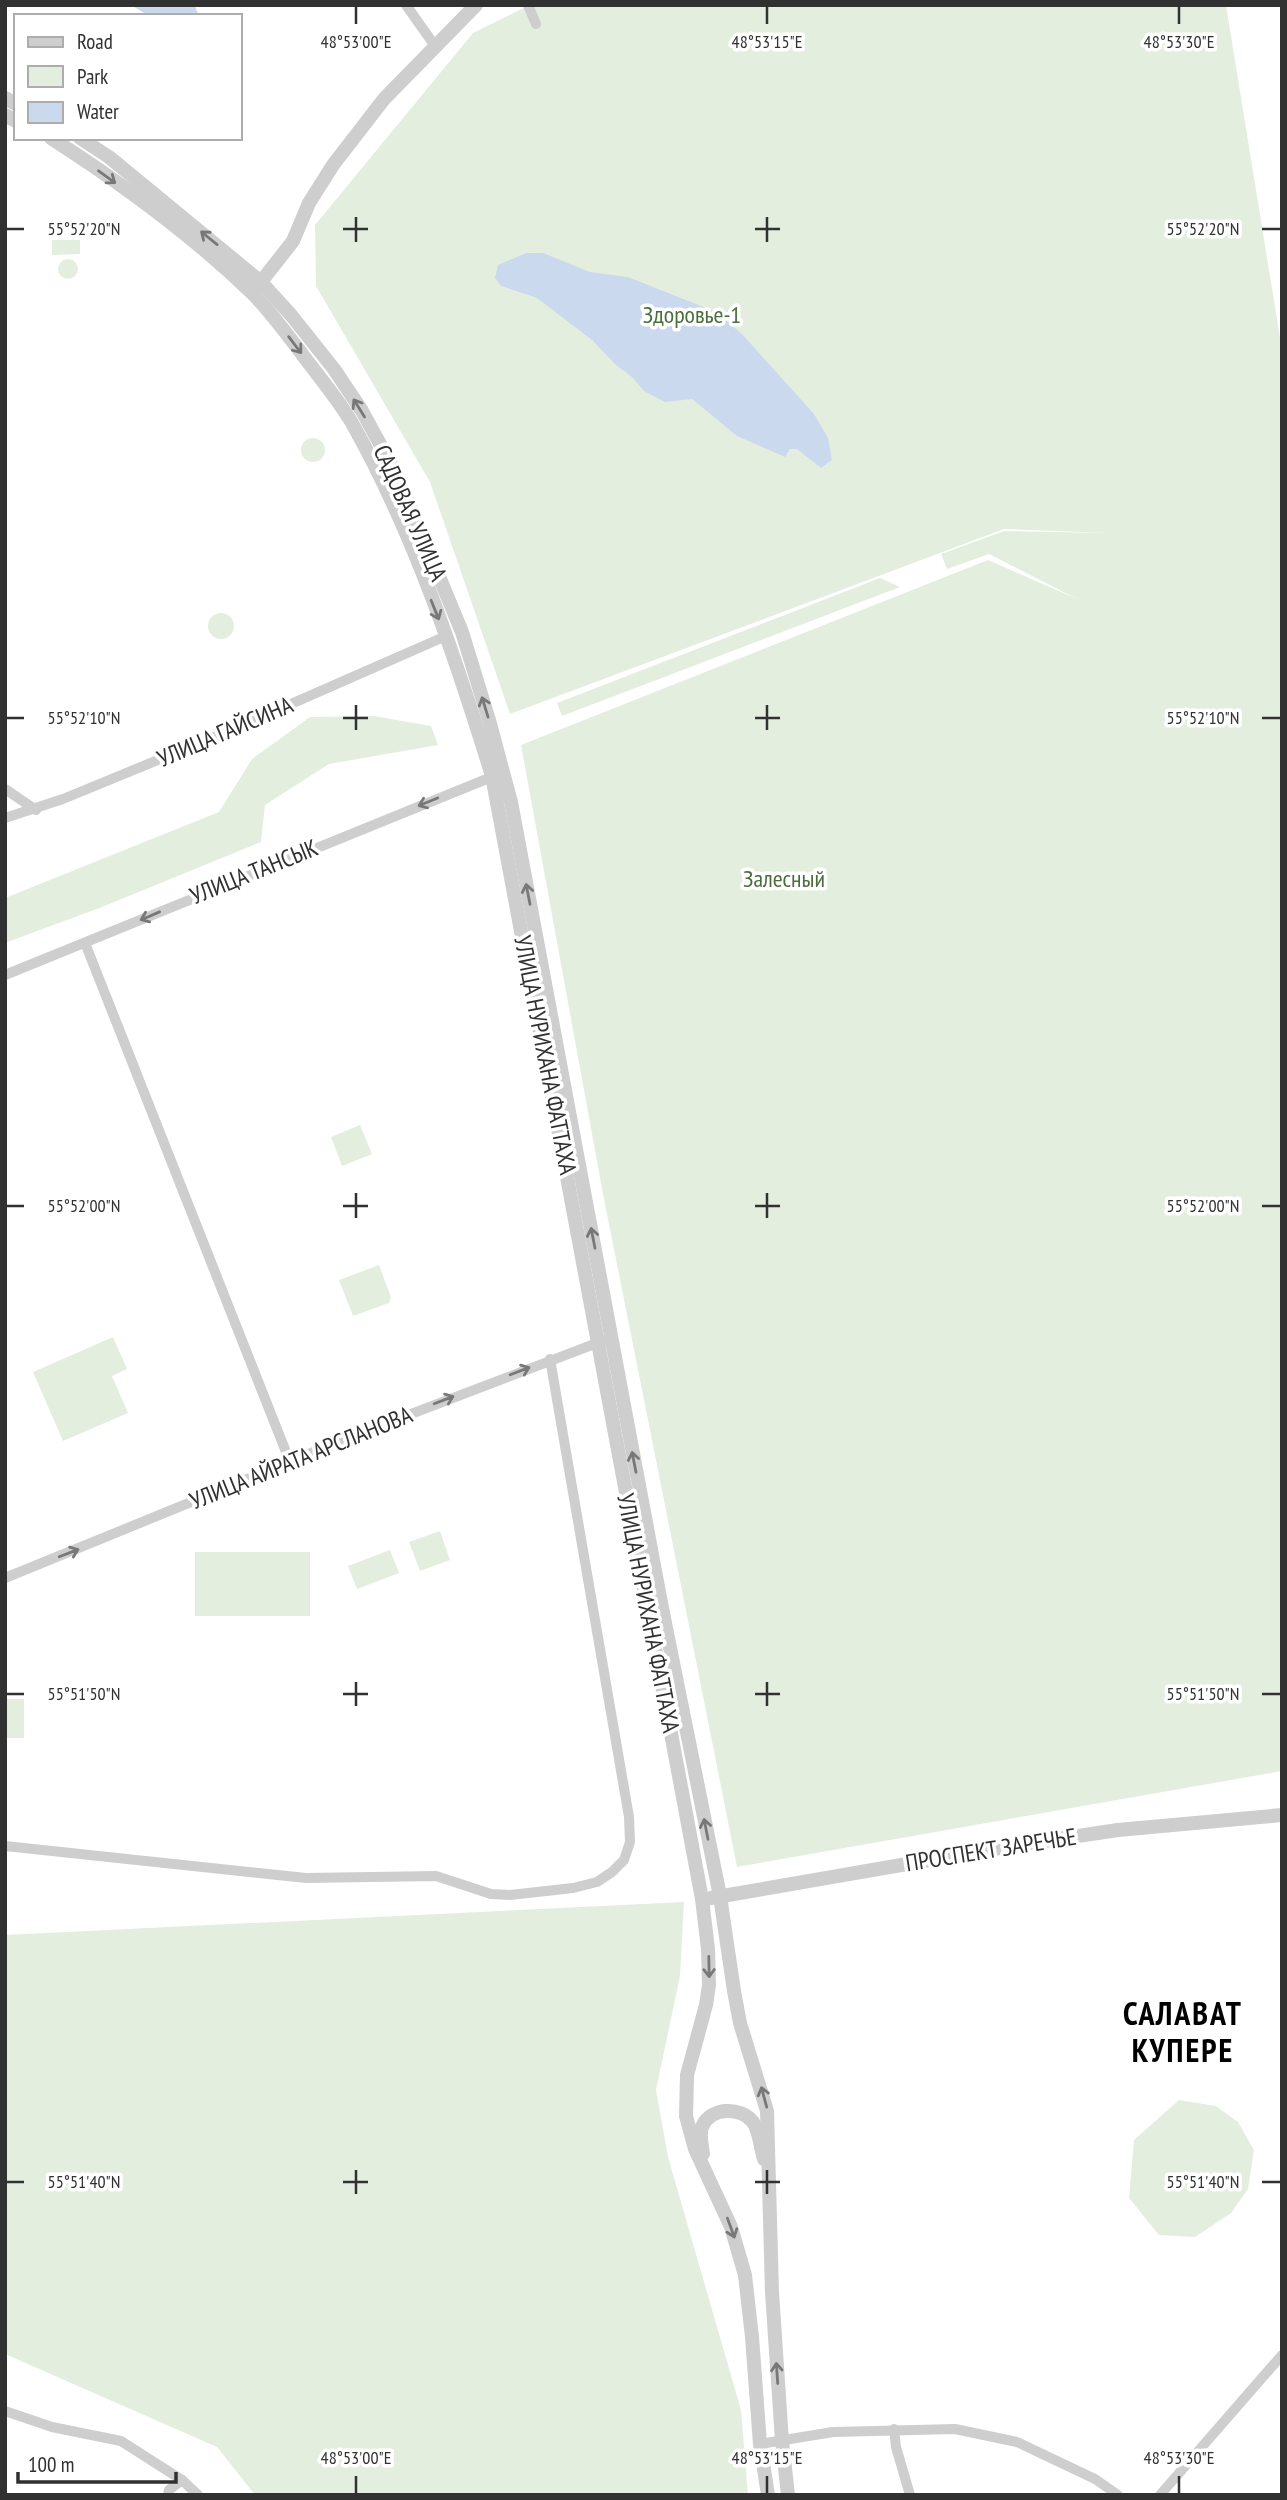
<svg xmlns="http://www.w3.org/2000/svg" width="1287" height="2500" font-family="'PT Sans Narrow',sans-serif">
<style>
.green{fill:#e4eedf}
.water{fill:#cbd9ee}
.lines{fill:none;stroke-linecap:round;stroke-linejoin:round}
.minor{stroke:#cecece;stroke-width:10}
.tertiary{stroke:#cecece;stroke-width:14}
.oneway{stroke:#787878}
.ticks{fill:none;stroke:#313131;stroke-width:2.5}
.labels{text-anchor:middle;stroke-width:7;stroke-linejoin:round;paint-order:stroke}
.park-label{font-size:24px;fill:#496e3c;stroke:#fff}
.street-label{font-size:24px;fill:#313131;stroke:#fff}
.district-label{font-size:32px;font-weight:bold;letter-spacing:2px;fill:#000;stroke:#fff}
.ticks-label{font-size:18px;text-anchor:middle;fill:#313131;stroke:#fff;stroke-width:7;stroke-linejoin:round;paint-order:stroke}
</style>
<rect width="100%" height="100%" fill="#fff"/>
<g class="green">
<path d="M530,5H1226L1282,350V1771L737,1867L603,1194L521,745L988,560L1077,599L989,554L947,569L941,554L1004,531L1108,533L1004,529L510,714L430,482L316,286L315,225L473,33Z"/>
<path d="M52,240H80V254L52,255Z"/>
<circle cx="68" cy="269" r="10"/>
<circle cx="313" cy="450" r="12"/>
<path d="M880,578L900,587L562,716L557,703Z"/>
<circle cx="221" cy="626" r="13"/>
<path d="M374,716L431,726L438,745L329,764L265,805L261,842L102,907L5,943V898L219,812L252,759L310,717Z"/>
<path d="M360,1125L372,1154L342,1166L331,1137Z"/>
<path d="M379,1265L391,1297L389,1303L353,1316L339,1280Z"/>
<path d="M113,1337L127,1369L112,1376L128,1413L63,1441L33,1372Z"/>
<path d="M440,1531L450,1560L420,1571L409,1542Z"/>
<path d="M390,1550L399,1573L357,1589L348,1566Z"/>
<rect x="195" y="1552" width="115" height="64"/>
<rect x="5" y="1699" width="19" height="39"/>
<path d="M684,1902L680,1976L656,2090L668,2157L741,2410L748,2495H255L217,2447L5,2354V1935Z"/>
<path d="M1179,2100L1216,2106L1238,2122L1254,2150L1248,2189L1231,2213L1195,2237L1159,2235L1129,2198L1134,2140Z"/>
</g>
<g class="water">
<path d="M131,5H195L197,12L201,16H149Z"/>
<path d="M526,253H543L590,272L628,277L716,312L742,334L814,414L828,438L832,460L821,468L797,449H790L785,457L737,436L692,399L665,402L644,391L632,377L616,365L592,340L537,298L501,286L495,278L498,265Z"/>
</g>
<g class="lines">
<g class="minor">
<path d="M406,5L435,46"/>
<path d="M528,5L536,24"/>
<path d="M5,789L36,810"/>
<path d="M5,818L63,799L243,725L446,636"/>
<path d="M85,943L290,1462"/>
<path d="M5,975L499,774"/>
<path d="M5,1578L343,1440L605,1340"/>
<path d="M5,1846L306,1878L436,1876L491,1894L510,1895L573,1888L597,1882L612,1872L624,1860L630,1842L629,1817L550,1359"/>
<path d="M5,2411L52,2427L121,2441L182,2480L198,2495"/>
<path d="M894,2429L896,2447L910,2495"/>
<path d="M760,2444L833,2432L955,2429L1017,2442L1095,2479L1118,2495"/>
<path d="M168,2495L169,2490L182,2480"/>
<path d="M1160,2495L1282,2355"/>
</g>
<g class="tertiary">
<path d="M5,98L16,104"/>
<path d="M5,115L16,121"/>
<path d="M51,138C121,183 192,235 252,293C271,312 286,333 302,354C319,377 338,399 352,423C414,533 455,656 492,776L702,1899L708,1949L709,1985L706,2005L687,2075L686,2116L695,2149L731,2227L745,2275L752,2337L760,2444L768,2495"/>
<path d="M80,138L109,157L261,282L291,315L334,369L362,411L397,475L462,632L489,720L511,802L662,1608L720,1896L734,1991L740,2023L767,2111L772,2292L782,2441L788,2495"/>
<path d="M257,287L293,241L309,203L333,165L384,99L476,5"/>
<path d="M711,1898L1011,1846L1118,1830L1282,1815"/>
<path d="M703,2154C702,2145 699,2135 702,2127C710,2107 741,2106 753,2122C760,2132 760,2147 764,2159"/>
</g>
</g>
<defs><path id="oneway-shaft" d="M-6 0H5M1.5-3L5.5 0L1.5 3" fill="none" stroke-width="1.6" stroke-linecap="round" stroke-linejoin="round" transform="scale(1.75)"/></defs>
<g class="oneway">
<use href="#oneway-shaft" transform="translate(107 177) rotate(36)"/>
<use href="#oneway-shaft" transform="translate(209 238) rotate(-141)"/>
<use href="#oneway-shaft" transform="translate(295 345) rotate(53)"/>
<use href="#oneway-shaft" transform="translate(359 408) rotate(-122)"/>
<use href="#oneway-shaft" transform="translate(435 610) rotate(68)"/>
<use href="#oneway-shaft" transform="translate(485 707) rotate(-107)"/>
<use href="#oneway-shaft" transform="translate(428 802) rotate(158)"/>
<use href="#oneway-shaft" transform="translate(528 894) rotate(-101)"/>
<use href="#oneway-shaft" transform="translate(150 916) rotate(157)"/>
<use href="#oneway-shaft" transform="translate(593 1238) rotate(-101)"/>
<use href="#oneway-shaft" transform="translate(520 1371) rotate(-21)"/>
<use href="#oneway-shaft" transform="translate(444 1400) rotate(-21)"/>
<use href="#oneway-shaft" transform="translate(634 1462) rotate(-101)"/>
<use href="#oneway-shaft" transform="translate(69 1553) rotate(-21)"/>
<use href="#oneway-shaft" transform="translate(706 1829) rotate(-101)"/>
<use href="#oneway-shaft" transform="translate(709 1967) rotate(89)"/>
<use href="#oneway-shaft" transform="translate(764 2097) rotate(-105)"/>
<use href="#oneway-shaft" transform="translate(731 2228) rotate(70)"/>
<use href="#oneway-shaft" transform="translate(777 2373) rotate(-94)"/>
</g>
<path class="ticks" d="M356,7V24M767,7V24M1179,7V24M356,217V242M767,217V242M7,229H24M343,229H368M755,229H780M1262,229H1280M356,705V730M767,705V730M7,718H24M343,718H368M755,718H780M1262,718H1280M356,1193V1218M767,1193V1218M7,1206H24M343,1206H368M755,1206H780M1262,1206H1280M356,1682V1706M767,1682V1706M7,1694H24M343,1694H368M755,1694H780M1262,1694H1280M356,2170V2194M767,2170V2194M7,2182H24M343,2182H368M755,2182H780M1262,2182H1280M356,2476V2493M767,2476V2493M1179,2476V2493"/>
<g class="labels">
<g class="park-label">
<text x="692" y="323">Здоровье-1</text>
<text x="784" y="887">Залесный</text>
</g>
<g class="street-label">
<text transform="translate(410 513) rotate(66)" y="8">САДОВАЯ УЛИЦА</text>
<text transform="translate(225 732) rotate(-23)" y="8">УЛИЦА ГАЙСИНА</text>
<text transform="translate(254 872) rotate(-22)" y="8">УЛИЦА ТАНСЫК</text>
<text transform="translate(545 1055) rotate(79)" y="8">УЛИЦА НУРИХАНА ФАТТАХА</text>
<text transform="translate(301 1458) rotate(-22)" y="8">УЛИЦА АЙРАТА АРСЛАНОВА</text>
<text transform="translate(648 1613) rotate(79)" y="8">УЛИЦА НУРИХАНА ФАТТАХА</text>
<text transform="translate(991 1850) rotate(-9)" y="8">ПРОСПЕКТ ЗАРЕЧЬЕ</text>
</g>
<g class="district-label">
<text x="1183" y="2025">САЛАВАТ<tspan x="1183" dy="37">КУПЕРЕ</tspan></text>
</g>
</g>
<g class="ticks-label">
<text x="356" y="48">48°53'00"E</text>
<text x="767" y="48">48°53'15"E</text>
<text x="1179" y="48">48°53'30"E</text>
<text x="84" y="235">55°52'20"N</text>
<text x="1203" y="235">55°52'20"N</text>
<text x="84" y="724">55°52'10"N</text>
<text x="1203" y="724">55°52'10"N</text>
<text x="84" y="1212">55°52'00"N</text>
<text x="1203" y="1212">55°52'00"N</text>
<text x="84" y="1700">55°51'50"N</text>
<text x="1203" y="1700">55°51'50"N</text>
<text x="84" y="2188">55°51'40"N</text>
<text x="1203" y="2188">55°51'40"N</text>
<text x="356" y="2464">48°53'00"E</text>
<text x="767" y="2464">48°53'15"E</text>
<text x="1179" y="2464">48°53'30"E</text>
</g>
<rect width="1287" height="2500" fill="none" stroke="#313131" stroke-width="14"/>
<rect x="14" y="14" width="228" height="126" fill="#ffffff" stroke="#adadad" stroke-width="2"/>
<rect x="28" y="37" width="35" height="10" fill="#cecece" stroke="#adadad" stroke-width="2"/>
<text x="77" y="49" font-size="21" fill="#313131">Road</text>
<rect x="28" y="66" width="35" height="21" fill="#e4eedf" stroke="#adadad" stroke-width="2"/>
<text x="77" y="84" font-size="21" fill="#313131">Park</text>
<rect x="28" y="102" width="35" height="21" fill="#cbd9ee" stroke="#adadad" stroke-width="2"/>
<text x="77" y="119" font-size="21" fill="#313131">Water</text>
<path d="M18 2472v10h158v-10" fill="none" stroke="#313131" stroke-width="3.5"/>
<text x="28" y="2472" font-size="21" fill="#313131" stroke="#ffffff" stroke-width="5" paint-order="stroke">100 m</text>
</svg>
